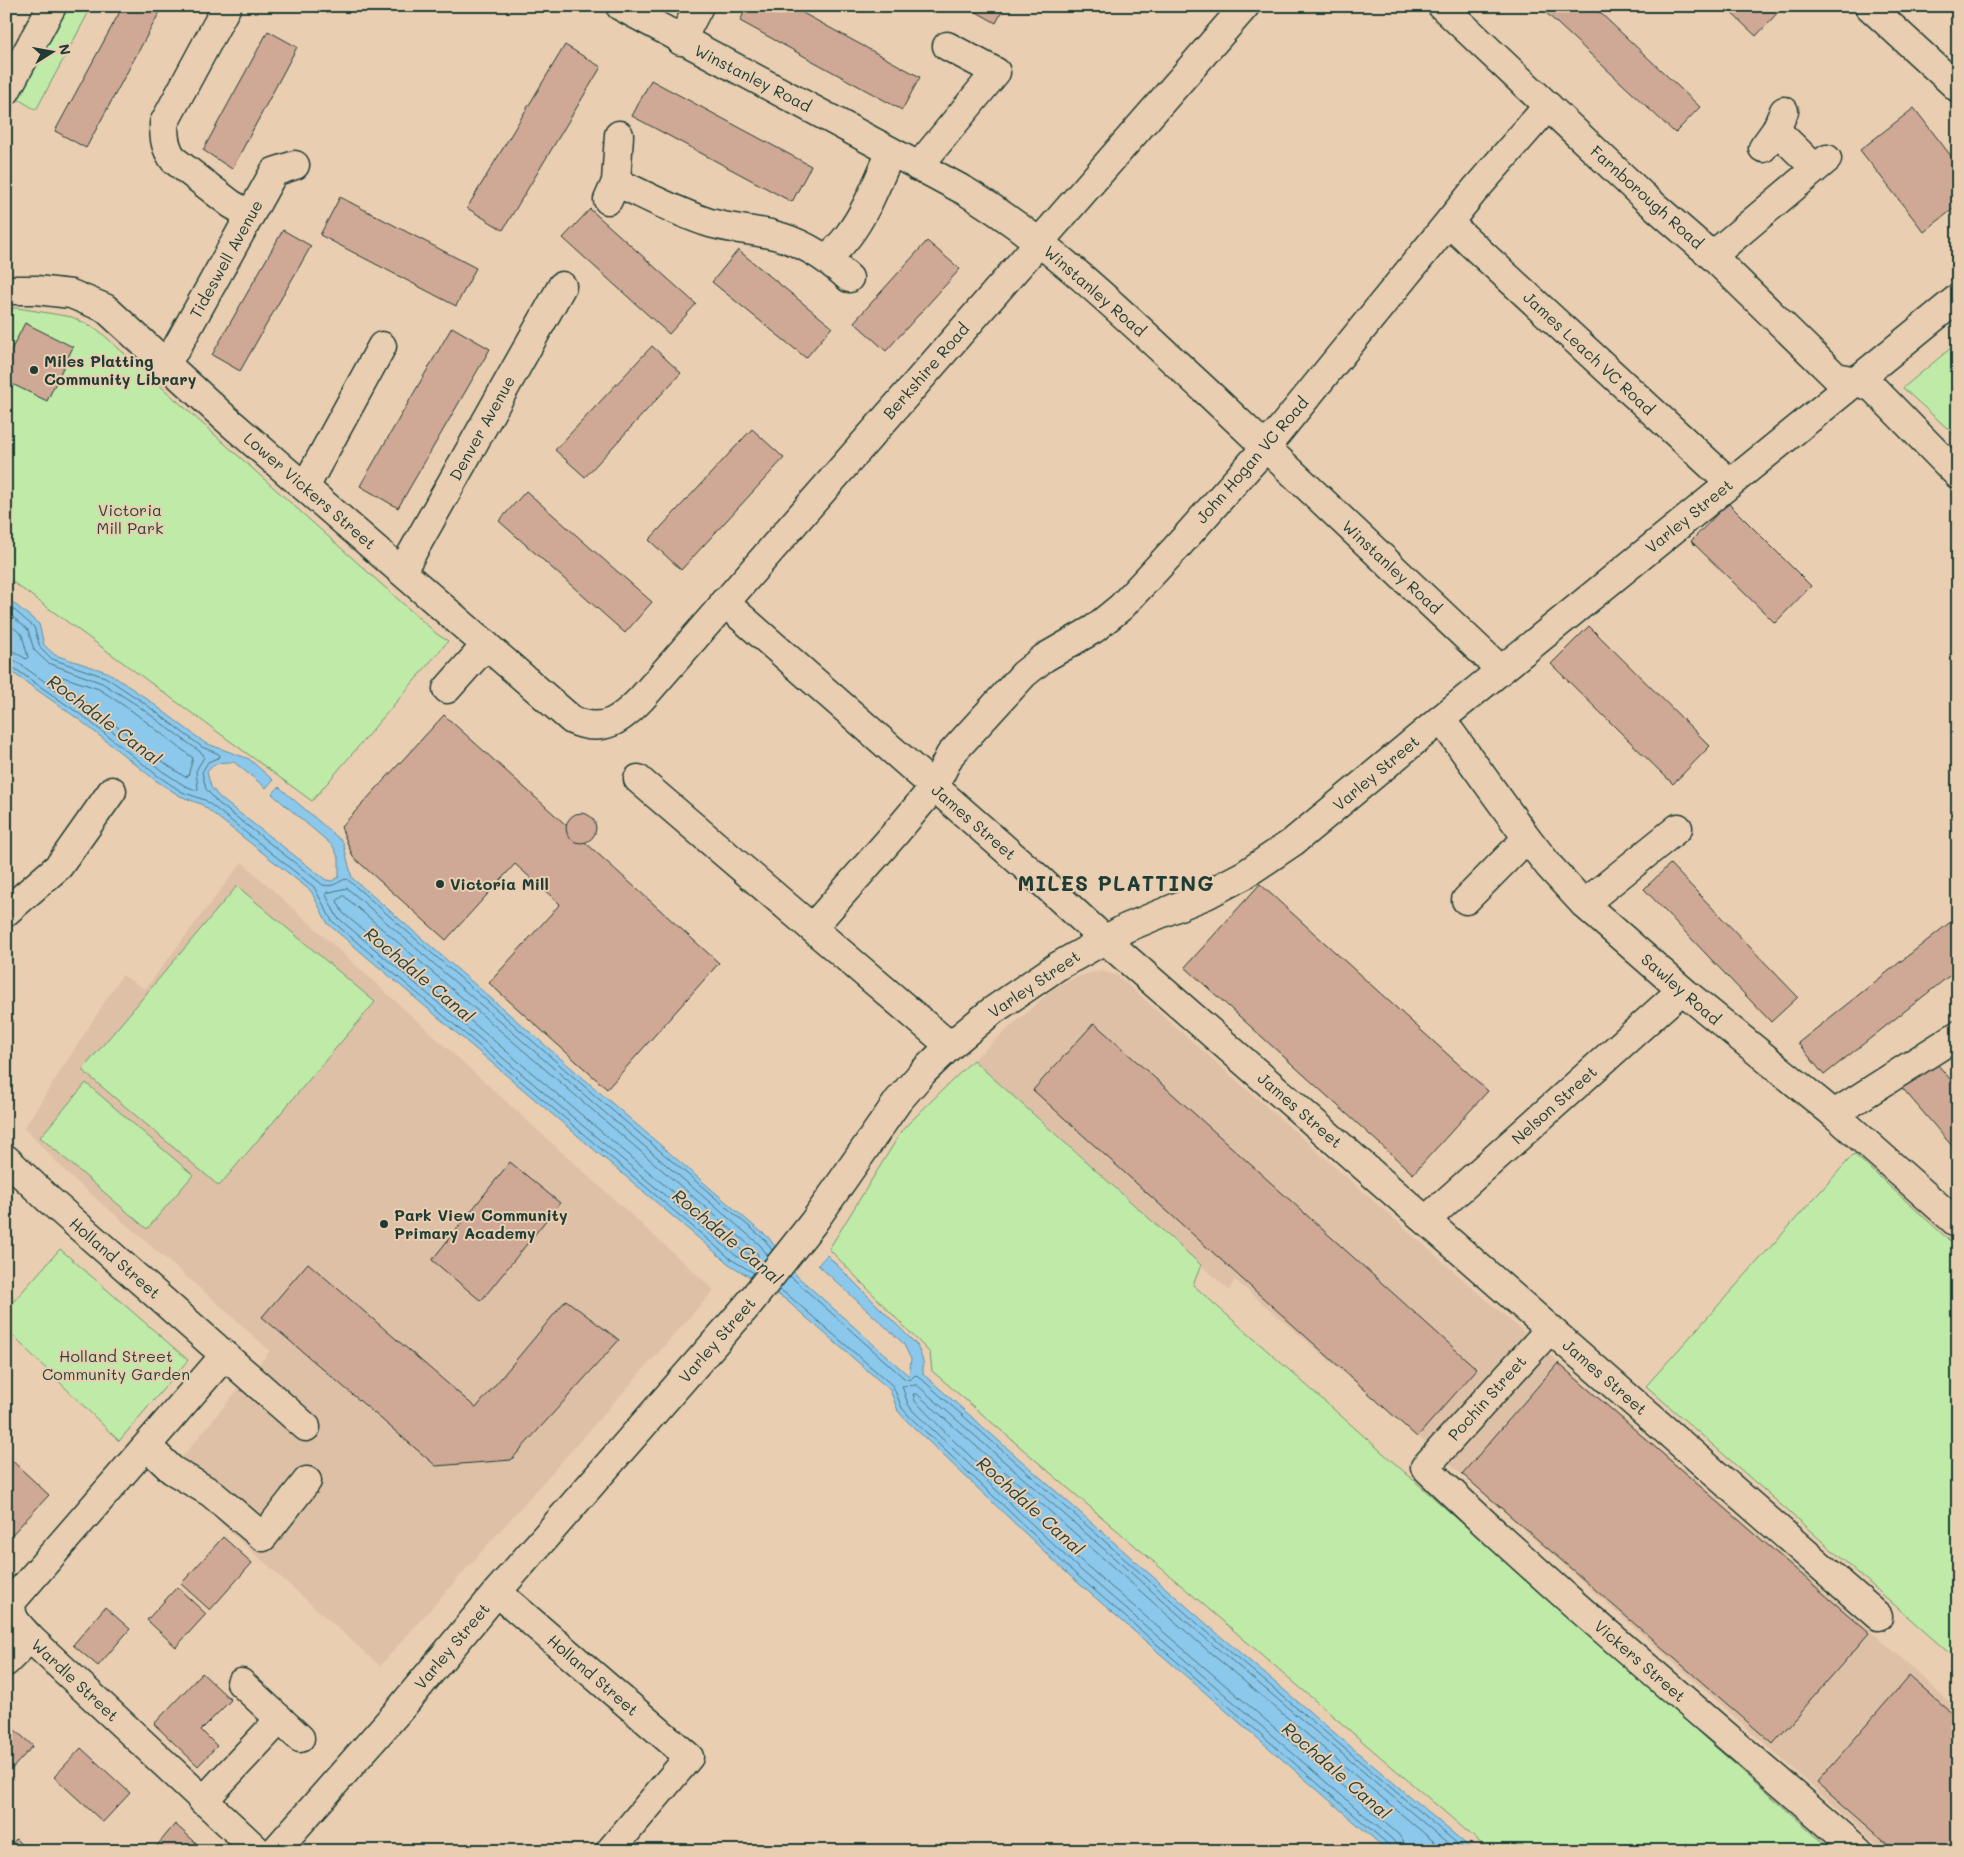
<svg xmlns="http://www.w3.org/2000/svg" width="1964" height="1857" font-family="Mali,sans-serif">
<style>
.built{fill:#dec0a7}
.green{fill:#bfeaa7;stroke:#6f946e}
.water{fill:#8cc8ec;stroke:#6090a2}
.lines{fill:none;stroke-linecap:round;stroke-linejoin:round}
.shore{stroke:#4b757e;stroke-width:1}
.building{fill:#cfa896;stroke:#1f3d34}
.minor-casing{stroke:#1f3d34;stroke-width:31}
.minor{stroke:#eaceb1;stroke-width:28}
.poi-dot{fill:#1f3d34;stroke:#eaceb1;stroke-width:2}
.labels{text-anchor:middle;stroke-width:4;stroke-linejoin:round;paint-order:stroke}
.street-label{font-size:16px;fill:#1f3d34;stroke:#eaceb1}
.poi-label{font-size:16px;font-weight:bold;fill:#1f3d34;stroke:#eaceb1;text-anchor:start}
.park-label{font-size:16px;fill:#27463a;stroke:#eaceb1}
.water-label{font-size:18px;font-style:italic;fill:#24443d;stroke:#eaceb1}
.district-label{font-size:21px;font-weight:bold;letter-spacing:1px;fill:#1f3d34;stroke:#eaceb1}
</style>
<rect width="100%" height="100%" fill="#eaceb1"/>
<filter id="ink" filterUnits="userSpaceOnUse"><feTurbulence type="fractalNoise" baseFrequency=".02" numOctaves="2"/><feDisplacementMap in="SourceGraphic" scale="10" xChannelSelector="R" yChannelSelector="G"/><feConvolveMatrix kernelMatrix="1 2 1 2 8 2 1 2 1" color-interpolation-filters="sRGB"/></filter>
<g filter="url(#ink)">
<g class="built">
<path d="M242,862L714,1290L380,1666L167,1475L270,1351L224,1309L71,1177L24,1128L122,975L145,989Z"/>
<path d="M1103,971L1118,976L1474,1289L1904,1660L1958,1710V1851H1885L1447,1461L1235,1280L1229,1290L973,1060L1054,988L1074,978L1089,973Z"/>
</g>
<g class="green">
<path d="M68,6H92L36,110L18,99Z"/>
<path d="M6,308H18L72,317L98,330L438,635L448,641L312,801L6,577Z"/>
<path d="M1958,342V438L1903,388Z"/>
<path d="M237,886L375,1002L219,1186L82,1070Z"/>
<path d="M973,1060L1201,1265L1193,1285L1833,1851H1490L932,1371L930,1353L829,1249L903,1129Z"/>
<path d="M86,1083L193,1175L147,1229L40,1137Z"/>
<path d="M1854,1154L1958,1248V1661L1646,1386Z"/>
<path d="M60,1249L188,1360L119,1441L6,1329V1310Z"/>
</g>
<path class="water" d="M6,597L39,624L44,645L55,655L107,672L143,696L205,743L249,759L273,780L266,788L234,762C222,762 214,762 207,772L211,787L220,798L326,880L332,881L339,877V859L333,846L272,794L279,787L343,842L352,878L755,1227L768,1237L797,1276L909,1376L911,1359L903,1343L818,1265L827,1255L917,1345L923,1361V1374L1219,1635L1474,1851H1388L1068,1574L905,1419L898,1411L890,1390L785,1299L729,1264L328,924L311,891L201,804L180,796L155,780L81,721L6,668Z"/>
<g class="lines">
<g class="shore">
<path d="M6,603L34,627L40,647L52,659L105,677L140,700L202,747L219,754L220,757L208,762L202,772L206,789L217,802L323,885C336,888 338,880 347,879L600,1100L765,1240L772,1250"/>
<path d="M6,611L28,630L34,650L48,663L102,683L137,705L203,754L204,757L196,771L198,789L196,790L185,786L162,771L88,712L14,660L6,658"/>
<path d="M6,621L22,635L28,657L26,659L15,652L6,651"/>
<path d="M6,665L11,666L84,717L158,776L182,792L205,800L314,887L332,921L732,1260L754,1273"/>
<path d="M57,675L99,689L132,711L193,758L188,776L185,777C140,747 99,711 55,679L54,676Z"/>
<path d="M344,896L755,1250L758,1255V1257L755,1258L740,1249L343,913L337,901Z"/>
<path d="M758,1269L735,1255L337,917L326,895V893L347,888L596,1105L760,1245L768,1256"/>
<path d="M790,1276L904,1378L910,1380L915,1375L918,1376L1215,1639L1466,1851"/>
<path d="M779,1289L789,1296L893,1386L902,1408L909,1416L1071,1570L1389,1845L1391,1851"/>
<path d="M1397,1851L1396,1844L1393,1840L1075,1565L913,1411L908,1404L902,1386L917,1385L1211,1643L1457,1851"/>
<path d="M1405,1851L1403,1841L1398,1834L1080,1560L951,1438L915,1401L913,1394H917L1206,1649L1445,1851"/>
</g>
</g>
<g class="building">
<path d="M123,6H163L86,148L55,131Z"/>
<path d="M747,6H790L920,77L902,110L740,21Z"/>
<path d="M966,6H1005L996,23Z"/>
<path d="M1546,6H1593L1700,107L1675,133L1543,10Z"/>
<path d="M1724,6H1778L1781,9L1756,36Z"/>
<path d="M268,31L297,47L232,169L203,150Z"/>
<path d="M565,45L601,67L503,230L467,208Z"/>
<path d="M651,80L811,166L792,202L632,116Z"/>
<path d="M1914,108L1958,165V205L1924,232L1860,150Z"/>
<path d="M340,197L476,268L456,306L320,235Z"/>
<path d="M590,209L696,304L669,334L563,238Z"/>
<path d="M283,230L311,246L240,371L212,355Z"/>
<path d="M927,241L960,269L886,351L854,322Z"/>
<path d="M738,250L832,327L806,358L712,282Z"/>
<path d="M25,323L73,347L47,401L6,381V360Z"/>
<path d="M452,327L490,349L398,508L360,486Z"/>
<path d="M652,346L681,373L585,477L555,450Z"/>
<path d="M752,429L784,458L681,570L649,540Z"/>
<path d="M526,491L652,602L625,633L499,521Z"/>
<path d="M1728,503L1811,586L1775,623L1691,541Z"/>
<path d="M1589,626L1710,746L1673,784L1551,664Z"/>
<path d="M444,715L719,963L607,1089L489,983L560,904L515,864L446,940L353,857L341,827Z"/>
<circle cx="581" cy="828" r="15"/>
<path d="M1670,864L1798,997L1771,1022L1644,889Z"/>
<path d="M1260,884L1488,1091L1413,1174L1185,967Z"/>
<path d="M1958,916V969L1824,1075L1798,1043Z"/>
<path d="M1094,1023L1477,1369L1417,1437L1033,1090Z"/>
<path d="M1930,1056L1958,1088V1153L1898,1083Z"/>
<path d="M510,1162L560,1203L481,1301L432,1260Z"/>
<path d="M308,1263L476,1408L566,1300L619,1340L511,1460L436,1466L262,1317Z"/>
<path d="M1558,1363L1869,1633L1773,1744L1462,1474Z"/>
<path d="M6,1455L49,1495L6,1541Z"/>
<path d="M223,1537L252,1563L210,1610L181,1584Z"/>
<path d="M177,1587L206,1614L176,1647L147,1620Z"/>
<path d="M105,1607L130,1629L98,1666L73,1645Z"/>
<path d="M202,1673L231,1700L201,1730L217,1746L198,1766L154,1724Z"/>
<path d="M1909,1676L1958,1718V1851H1896L1817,1782Z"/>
<path d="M6,1722L33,1746L6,1775Z"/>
<path d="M81,1748L130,1793L103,1822L54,1777Z"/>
<path d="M175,1824L203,1849L201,1851L154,1849Z"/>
<path d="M16,1839L28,1851H6Z"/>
</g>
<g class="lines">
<defs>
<g id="minor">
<path d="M227,6L164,123C164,138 165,148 174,160L231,204L250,215"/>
<path d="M620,6L965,191C1052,243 1130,321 1204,389C1304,483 1402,577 1501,670"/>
<path d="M1442,6L1642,195L1712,256L1836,377L1855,381L1873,388L1958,475"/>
<path d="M1869,6L1958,88"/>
<path d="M681,41L699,6"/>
<path d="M6,91L52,6"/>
<path d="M1776,130L1815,168"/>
<path d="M1763,148L1776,130L1784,111"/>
<path d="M918,167L996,72L947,46"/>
<path d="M616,182C647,196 678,213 710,223C731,229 753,230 774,235C803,242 827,258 849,278"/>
<path d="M608,200L616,182L619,135"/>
<path d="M1449,223L1730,483"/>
<path d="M1712,256L1827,159"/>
<path d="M826,259C834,252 842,244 848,236C867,211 878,180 891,152"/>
<path d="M6,290H36L71,294L105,308L224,417L572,720C603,734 621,720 642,698L1245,6"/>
<path d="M165,363L177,347L274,172L295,165"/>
<path d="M305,487L382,346"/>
<path d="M402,571L562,286"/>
<path d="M724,602L1038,878L1104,939L1878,1616"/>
<path d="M447,689L486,645"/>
<path d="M1441,719L1527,838L1549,866L1584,904L1682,990L1834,1114L1958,1224"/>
<path d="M638,779L812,928"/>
<path d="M1466,900L1527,838"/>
<path d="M1584,904L1678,828"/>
<path d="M6,912L59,866L112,791"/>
<path d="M950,1046L812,928L893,836L934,787L950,755L1024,674L1044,658L1094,629L1121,607L1176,548L1266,447L1474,191L1548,106"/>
<path d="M1834,1114L1958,1035"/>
<path d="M6,1159L48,1199L306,1427"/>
<path d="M1426,1220L1682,990"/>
<path d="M1550,1329L1425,1467C1564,1601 1714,1723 1859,1851"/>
<path d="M225,1355L12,1601C9,1619 19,1625 30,1638L258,1851"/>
<path d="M148,1447L172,1470L211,1493L263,1537L307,1481"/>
<path d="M497,1592L689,1757L610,1851"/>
<path d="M6,1662L30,1638"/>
<path d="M241,1683L300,1738"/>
<path d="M203,1801L280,1719"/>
<path d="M275,1851L400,1709L497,1592L747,1306L813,1223L898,1101L923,1072L950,1046L992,1011L1058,966L1126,928L1206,895L1244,875L1293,842L1441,719L1958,298"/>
</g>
</defs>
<use href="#minor" class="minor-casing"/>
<use href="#minor" class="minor"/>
</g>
</g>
<g class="poi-dot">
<circle cx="34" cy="370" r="5"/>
<circle cx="440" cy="884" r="5"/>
<circle cx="384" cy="1224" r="5"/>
</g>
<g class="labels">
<g class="street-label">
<text transform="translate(753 78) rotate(27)" y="6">Winstanley Road</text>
<text transform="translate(1647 197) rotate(42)" y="6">Farnborough Road</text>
<text transform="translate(226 259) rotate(-61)" y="6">Tideswell Avenue</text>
<text transform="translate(1095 291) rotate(41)" y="6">Winstanley Road</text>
<text transform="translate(1589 353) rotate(43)" y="6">James Leach VC Road</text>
<text transform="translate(926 371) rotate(-49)" y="6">Berkshire Road</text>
<text transform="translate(482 428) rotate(-61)" y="6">Denver Avenue</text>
<text transform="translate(1252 460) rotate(-49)" y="6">John Hogan VC Road</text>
<text transform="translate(310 491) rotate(41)" y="6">Lower Vickers Street</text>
<text transform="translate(1689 516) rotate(-39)" y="6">Varley Street</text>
<text transform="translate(1392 567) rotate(43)" y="6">Winstanley Road</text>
<text transform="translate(1376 773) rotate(-40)" y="6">Varley Street</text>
<text transform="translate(974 822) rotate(41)" y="6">James Street</text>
<text transform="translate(1034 984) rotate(-34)" y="6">Varley Street</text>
<text transform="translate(1681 989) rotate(41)" y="6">Sawley Road</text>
<text transform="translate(1554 1105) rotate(-42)" y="6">Nelson Street</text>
<text transform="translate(1300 1110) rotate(41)" y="6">James Street</text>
<text transform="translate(115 1258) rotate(41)" y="6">Holland Street</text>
<text transform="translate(717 1340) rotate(-49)" y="6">Varley Street</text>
<text transform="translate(1605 1377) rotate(41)" y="6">James Street</text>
<text transform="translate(1487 1398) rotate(-48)" y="6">Pochin Street</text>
<text transform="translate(452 1646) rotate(-50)" y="6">Varley Street</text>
<text transform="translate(1640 1661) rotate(41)" y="6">Vickers Street</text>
<text transform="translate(593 1675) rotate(41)" y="6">Holland Street</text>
<text transform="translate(75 1680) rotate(43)" y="6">Wardle Street</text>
</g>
<g class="poi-label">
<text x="44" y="367">Miles Platting<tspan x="44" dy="18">Community Library</tspan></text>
<text x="450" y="890">Victoria Mill</text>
<text x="394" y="1221">Park View Community<tspan x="394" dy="18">Primary Academy</tspan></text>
</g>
<g class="park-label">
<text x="130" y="516">Victoria<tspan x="130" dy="18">Mill Park</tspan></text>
<text x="116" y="1362">Holland Street<tspan x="116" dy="18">Community Garden</tspan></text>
</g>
<g class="water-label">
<text transform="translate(104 720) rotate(37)" y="6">Rochdale Canal</text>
<text transform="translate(419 975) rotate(40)" y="6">Rochdale Canal</text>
<text transform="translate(727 1237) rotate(40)" y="6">Rochdale Canal</text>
<text transform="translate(1030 1506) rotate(42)" y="6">Rochdale Canal</text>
<text transform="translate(1336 1771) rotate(41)" y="6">Rochdale Canal</text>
</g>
<g class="district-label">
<text x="1116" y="891">MILES PLATTING</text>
</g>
</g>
<rect width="1964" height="1857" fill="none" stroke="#eaceb1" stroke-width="25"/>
<rect x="12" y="12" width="1939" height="1832" fill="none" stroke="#1f3d34" stroke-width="2" filter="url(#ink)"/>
<g transform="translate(52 52) rotate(79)" stroke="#eaceb1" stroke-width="4" paint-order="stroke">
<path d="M0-4L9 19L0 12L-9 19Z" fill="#1f3d34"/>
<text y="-8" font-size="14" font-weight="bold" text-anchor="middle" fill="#1f3d34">N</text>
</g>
</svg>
